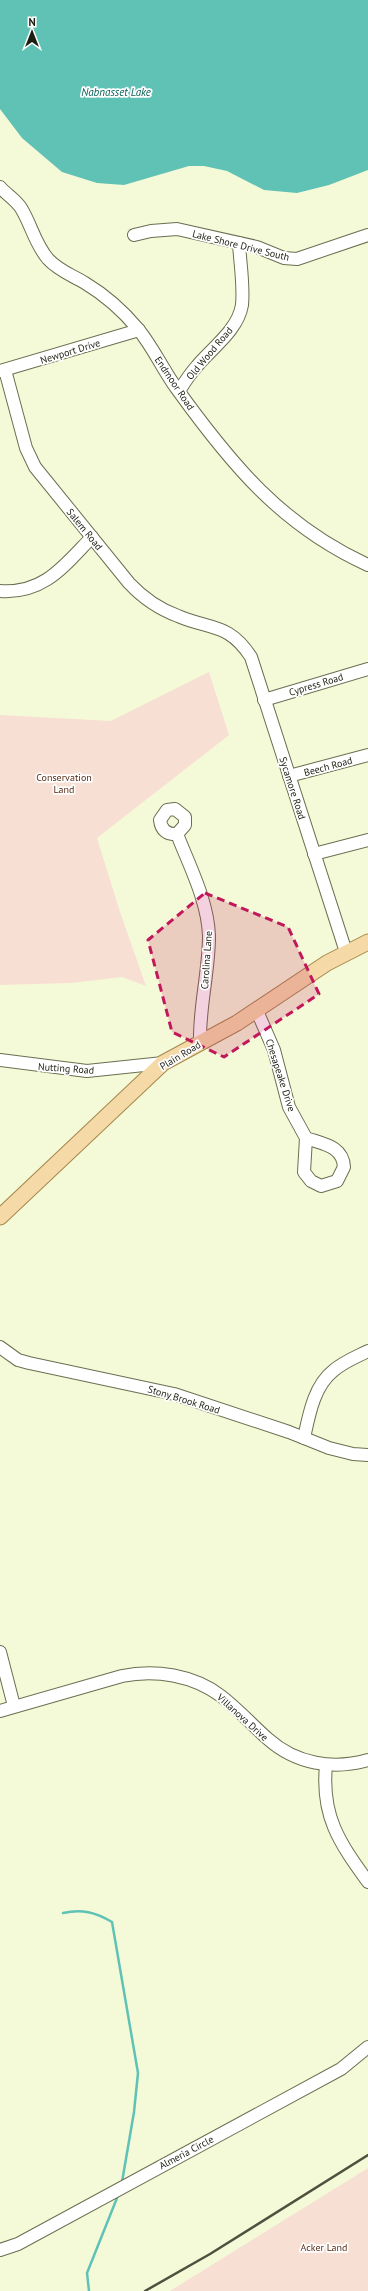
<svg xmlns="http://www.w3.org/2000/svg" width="368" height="2291" font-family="'PT Sans',sans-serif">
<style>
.green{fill:#f8dfd3}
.water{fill:#60c2b5}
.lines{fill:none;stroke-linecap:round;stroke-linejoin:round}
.stream{stroke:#60c2b5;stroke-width:2.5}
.minor-casing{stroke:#6b6f51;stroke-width:14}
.major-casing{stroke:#a5884d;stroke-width:17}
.minor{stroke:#fff;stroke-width:12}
.major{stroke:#f5daa8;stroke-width:15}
.rail{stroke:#4e513f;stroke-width:2.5}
.marked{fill:#c2185b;fill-opacity:0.2;stroke:#c2185b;stroke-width:3;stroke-dasharray:8 5;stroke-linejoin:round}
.labels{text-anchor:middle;stroke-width:3.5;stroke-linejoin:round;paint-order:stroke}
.street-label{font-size:10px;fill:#1c1e11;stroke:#fff}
.park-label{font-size:10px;fill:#582b14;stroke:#fff}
.water-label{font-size:11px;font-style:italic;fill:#0a6057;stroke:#fff}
</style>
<rect width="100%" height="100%" fill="#f4fad8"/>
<g class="green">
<path d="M209,672L229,735L97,838L121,915L146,986L122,977L71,983L0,985V715L111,721Z"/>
<path d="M368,2168V2291H170Z"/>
</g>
<path class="water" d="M0,0H368V170L329,185L297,193L264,190L227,171L204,166H189L124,185L97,183L62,172L22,138L0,109Z"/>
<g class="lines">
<g class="stream">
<path d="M63,1913C82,1909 95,1912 112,1922L138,2073L134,2112L122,2182"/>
<path d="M89,2291L87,2273L119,2193"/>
</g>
<defs>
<g id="minor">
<path d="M0,187C6,194 16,200 21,208C31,224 35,244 48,259C59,271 72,275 85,283C105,295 123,311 138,329C153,347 163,370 177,389C231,464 282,526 368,565"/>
<path d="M134,235L151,231L177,229L257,247L284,258L297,259L368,235"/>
<path d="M5,370L26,448L35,467L129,583C143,598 159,609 178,616C211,630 229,623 251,657L346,952"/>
<path d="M0,371L139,330"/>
<path d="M179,391C184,383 190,374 197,366C212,348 238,330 242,305C244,285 240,263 239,243"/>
<path d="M0,591C44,594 64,566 92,537"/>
<path d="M264,700L368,669"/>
<path d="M289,776L368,755"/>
<path d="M177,834C167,835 161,830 160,820L167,810L175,809L185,817V825L177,834C189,865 208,901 209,936C209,972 199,1007 200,1043"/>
<path d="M314,854L368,840"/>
<path d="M257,1011L274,1050L289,1107L306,1138L304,1172L311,1181L321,1186L337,1181L344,1167C343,1146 323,1144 306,1138"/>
<path d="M0,1060L87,1071L163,1063"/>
<path d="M0,1347L18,1360L29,1363L174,1394L289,1432L329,1448L353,1454L368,1455"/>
<path d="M304,1438C309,1415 314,1386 333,1371C343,1362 356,1357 368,1351"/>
<path d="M0,1652L14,1706"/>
<path d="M0,1711L122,1676C155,1669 193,1675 221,1696C238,1709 252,1725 268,1739C296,1764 333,1770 368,1760"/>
<path d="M326,1765C321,1816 339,1842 368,1882"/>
<path d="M0,2250L18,2244L341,2069L368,2047"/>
</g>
<path id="major" d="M0,1217L163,1063L237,1023L327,963L368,942"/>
</defs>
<use href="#minor" class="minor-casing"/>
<use href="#major" class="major-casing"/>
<use href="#minor" class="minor"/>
<use href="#major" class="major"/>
<path class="rail" d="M145,2291L210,2254L368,2155"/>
</g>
<path class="marked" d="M205,893L288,927L319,994L224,1057L172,1032L148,940Z"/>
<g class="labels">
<g class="street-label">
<text transform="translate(241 245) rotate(14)" y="4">Lake Shore Drive South</text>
<text transform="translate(70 351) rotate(-17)" y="4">Newport Drive</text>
<text transform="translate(209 353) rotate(-50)" y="4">Old Wood Road</text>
<text transform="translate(175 383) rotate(56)" y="4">Endmoor Road</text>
<text transform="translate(85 529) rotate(51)" y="4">Salem Road</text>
<text transform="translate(316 684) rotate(-17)" y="4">Cypress Road</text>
<text transform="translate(328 766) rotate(-15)" y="4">Beech Road</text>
<text transform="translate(293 788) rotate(72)" y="4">Sycamore Road</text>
<text transform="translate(206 960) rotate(-86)" y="4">Carolina Lane</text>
<text transform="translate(180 1055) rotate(-31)" y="4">Plain Road</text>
<text transform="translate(66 1068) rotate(4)" y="4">Nutting Road</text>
<text transform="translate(281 1075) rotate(72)" y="4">Chesapeake Drive</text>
<text transform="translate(184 1399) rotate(17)" y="4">Stony Brook Road</text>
<text transform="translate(243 1717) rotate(42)" y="4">Villanova Drive</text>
<text transform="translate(186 2152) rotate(-28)" y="4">Almeria Circle</text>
</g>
<g class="park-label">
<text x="64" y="781">Conservation<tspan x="64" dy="12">Land</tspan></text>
<text x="324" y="2251">Acker Land</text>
</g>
<g class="water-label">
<text x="116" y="96">Nabnasset Lake</text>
</g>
</g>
<g transform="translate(32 32)" stroke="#ffffff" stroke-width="3" paint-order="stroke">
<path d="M0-3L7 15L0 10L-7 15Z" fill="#1c1e11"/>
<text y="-6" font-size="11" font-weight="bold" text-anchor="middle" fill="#1c1e11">N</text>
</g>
</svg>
